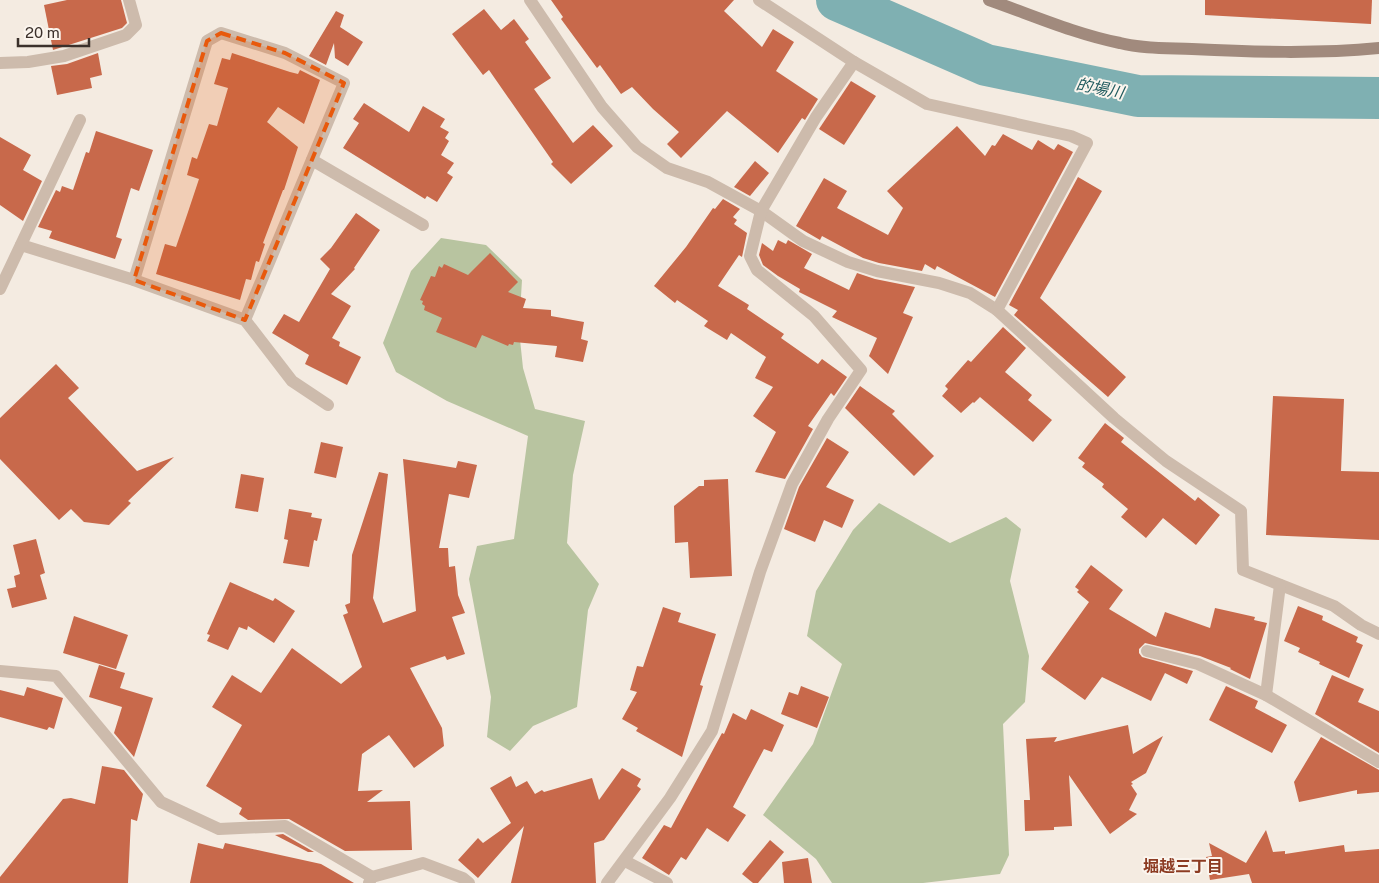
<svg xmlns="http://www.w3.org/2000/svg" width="1379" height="883" font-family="'Public Sans','Noto Sans JP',sans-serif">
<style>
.green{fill:#b8c4a0}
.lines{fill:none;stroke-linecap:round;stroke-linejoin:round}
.river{stroke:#7fb0b2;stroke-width:42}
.building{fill:#c8694b}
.street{stroke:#cdbbac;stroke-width:12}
.secondary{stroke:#a18a7d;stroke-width:12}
.marked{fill:#e8590c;fill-opacity:0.2;stroke:#e8590c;stroke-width:4;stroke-dasharray:10 6;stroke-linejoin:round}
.labels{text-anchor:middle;stroke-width:4;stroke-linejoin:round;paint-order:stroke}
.water-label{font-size:16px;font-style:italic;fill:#1f5a5e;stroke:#fbf5ee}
.neighbourhood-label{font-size:16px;font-weight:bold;fill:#8c3b22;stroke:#fbf5ee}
</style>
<rect width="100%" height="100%" fill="#f4ebe1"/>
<g class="green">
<path d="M441,238L486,245L522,280L519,330L523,368L535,409L585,421L573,475L567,543L599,584L588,610L577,707L533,726L510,751L487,737L491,697L469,579L477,546L514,539L528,436L447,401L396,372L383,343L411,271Z"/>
<path d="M879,503L950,543L1006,517L1021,529L1010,581L1029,656L1025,702L1003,724L1009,855L1000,874L923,883H832L816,859L763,815L813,744L842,664L807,636L816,591L853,530Z"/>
</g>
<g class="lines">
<path class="river" d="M837,0L986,65L1138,96L1379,98"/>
</g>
<g class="building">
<path d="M67,0H121L127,23L122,28L53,50L44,5Z"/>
<path d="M551,0H734L724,11L762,47L773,29L794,42L776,71L818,99L805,120L802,118L778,153L727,111L681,158L667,144L679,132L653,109L632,87L621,94L600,65L597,68L561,19L563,17Z"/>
<path d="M1205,0H1372L1371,24L1205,15Z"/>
<path d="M484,9L501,30L514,19L529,39L525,42L551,78L534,89L573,143L593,125L613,146L571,184L551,164L553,162L489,70L483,75L452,34Z"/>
<path d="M336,11L344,15L340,27L363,42L348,66L335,58L334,43L326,65L309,56Z"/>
<path d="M98,53L102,75L90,78L92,88L57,95L51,66L67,64Z"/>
<path d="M232,53L290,72L298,74L300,70L320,80L304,124L278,107L267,122L298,147L284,190H283L263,243L265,244L259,262L256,261L251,280L246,279L240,300L156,274L165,244L176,247L187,215L199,179L187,175L192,157L197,159L209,124L217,126L228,88L214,84L222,58L230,60Z"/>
<path d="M851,81L876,96L844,145L819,129Z"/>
<path d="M364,103L409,132L423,106L445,119L440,127L449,132L445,138L449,141L441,155L454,163L447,173L453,177L437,202L427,196L425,199L343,148L359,123L353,119Z"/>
<path d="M957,126L985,156L992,145L995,146L1003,134L1032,150L1038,140L1054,150L1058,144L1073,152L995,297L937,266L935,270L925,264L922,271L879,263L863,258L822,236L820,240L796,226L824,178L847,191L837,208L888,235L903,208L887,191Z"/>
<path d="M96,131L153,150L139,191L131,188L116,237L122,239L115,259L49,238L52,231L38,227L56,190L60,192L62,186L73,190L86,152L89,153Z"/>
<path d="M0,137L31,155L23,170L42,181L23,221L0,205Z"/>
<path d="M755,161L769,173L750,196L734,187Z"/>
<path d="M1078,177L1102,191L1040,298L1126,377L1108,397L1014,315L1018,310L1009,305Z"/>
<path d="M723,199L740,209L733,217L737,220L734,224L747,233L742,257L739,255L718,286L749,305L747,309L784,334L781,338L818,364L822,359L847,377L834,396L831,393L808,426L813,429L785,479L755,472L776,432L753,416L773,387L755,378L766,357L731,333L727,340L704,326L708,321L677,300L675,303L654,286L686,247L713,208L715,209Z"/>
<path d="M356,213L380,230L354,268L355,269L331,294L351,306L332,338L340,342L339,346L361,357L347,385L305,364L309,355L272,333L284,314L299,322L330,269L320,259L331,248Z"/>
<path d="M778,240L786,244L788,240L812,254L804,268L849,290L857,273L875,279L915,287L903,313L913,317L888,374L869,356L877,338L832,317L837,311L799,292L800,289L778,276L763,265L759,255L762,243L773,251Z"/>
<path d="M490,253L518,282L508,292L526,299L523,308L551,310V316L584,322L581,339L588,341L583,362L555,357L557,346L514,342L513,345L509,344L508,346L482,335L476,348L436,332L442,318L424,310L425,306L422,304L423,301L420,300L431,276L435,277L439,266L442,268L444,264L468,275Z"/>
<path d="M1003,327L1026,348L1005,372L1032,395L1028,400L1052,420L1033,442L980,397L974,403L973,402L961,413L942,396L948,389L945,386L968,360L971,362Z"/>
<path d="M56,364L79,388L68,398L137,471L174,457L128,501L131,503L109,525L84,522L71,509L59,520L0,459V418Z"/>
<path d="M860,386L895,411L892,414L934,456L914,476L845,408Z"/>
<path d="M1273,396L1344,399L1341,471L1379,472V540L1266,535Z"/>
<path d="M1105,423L1124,438L1121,442L1195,501L1198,497L1220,515L1196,545L1163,518L1146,538L1121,517L1128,509L1102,487L1104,484L1082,467L1085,463L1078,458Z"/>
<path d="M827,438L849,452L826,487L854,500L842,528L824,520L815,542L784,529L799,487Z"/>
<path d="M321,442L343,447L336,478L314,473Z"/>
<path d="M403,459L456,468L458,461L477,465L469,498L449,494L439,548H448L449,567L455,566L458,595L465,613L452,617L465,654L447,660L445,656L410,668L442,728L444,746L414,768L389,735L362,754L358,791L383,790L367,802L410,801L412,850L345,851L289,819L248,820L239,814L242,808L206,786L242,725L212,707L232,675L261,693L292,648L341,684L362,667L343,615L348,613L345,605L350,603L352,555L379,472L388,474L373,598L383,623L416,611Z"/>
<path d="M241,474L264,478L258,512L235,508Z"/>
<path d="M728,479L732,576L690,578L688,542L675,543L674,506L699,486H704V480Z"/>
<path d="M289,509L312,513L311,517L322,519L317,541L314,540L309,567L283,563L288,540L284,539Z"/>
<path d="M36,539L45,573L40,575L47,599L12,608L7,589L16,587L14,576L20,574L13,545Z"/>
<path d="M1091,565L1123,590L1109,609L1156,637L1165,612L1210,628L1215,608L1255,617L1254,620L1267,623L1250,679L1230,669L1231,668L1200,656L1145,643L1139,649V653L1142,657L1193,671L1187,684L1165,673L1151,701L1102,677L1085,700L1041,669L1089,602L1077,592L1079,590L1075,587Z"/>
<path d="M230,582L273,601L275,598L295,611L274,643L248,626L247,630L239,627L228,650L207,641L210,635L207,634Z"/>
<path d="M1298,606L1323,616L1322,620L1358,637L1356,642L1363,645L1349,678L1319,664L1320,662L1298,652L1300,648L1284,641Z"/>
<path d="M663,607L681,613L678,622L716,634L700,685L703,686L682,757L636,731L638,728L622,719L637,692L630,690L637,666L643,667Z"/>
<path d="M74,616L128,635L116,669L63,653Z"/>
<path d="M99,665L125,673L120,688L153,698L134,757L114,733L122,707L89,697Z"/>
<path d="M1332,675L1364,689L1358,702L1379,711V753L1315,714Z"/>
<path d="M801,686L829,697L817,728L781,714L789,692L798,695Z"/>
<path d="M1226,686L1258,701L1255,708L1287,725L1272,753L1209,720Z"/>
<path d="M27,687L63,698L54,729L49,727L47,730L0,717V690L24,696Z"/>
<path d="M751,709L784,725L772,752L764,749L733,807L746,815L728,842L707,828L686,860L681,857L669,875L642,858L664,825L671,828L722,733L724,734L733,713L746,720Z"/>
<path d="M1128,725L1133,754L1163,736L1146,773L1131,782L1133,784L1131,785L1137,794L1129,810L1137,814L1110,834L1069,775L1072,826L1054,827V830L1025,831L1024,800H1030L1026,739L1057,737L1054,742Z"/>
<path d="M1321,737L1379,770V792L1357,794V790L1299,802L1294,782Z"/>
<path d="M102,766L124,770L143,794L137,821L131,819L128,883H0V877L63,799L71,798L95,804Z"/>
<path d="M622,768L641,779L637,786L641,789L604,840L594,843L596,883H511L524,826L478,878L458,860L478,838L483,843L511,823L490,788L511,776L516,787L527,781L535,794L542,790L544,792L592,778L599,800Z"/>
<path d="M1266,830L1273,852L1285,851V854L1344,845L1345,852L1379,849V883H1252L1249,874L1210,880L1206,857L1212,856L1209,843L1246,863Z"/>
<path d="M283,834L314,852H308L275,835Z"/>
<path d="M770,840L784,852L758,883H753L742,874Z"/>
<path d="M198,843L223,849L225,843L321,864L354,883H190Z"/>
<path d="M808,858L812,883H784L782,862Z"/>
</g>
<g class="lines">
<g class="street">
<path d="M530,0L602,107L637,147L667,168L708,182L761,211L803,241L848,262L877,271L939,283L970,293L997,310"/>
<path d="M759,0L854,62L927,104L1071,136L1087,143L997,310L1114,418L1166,461L1241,511L1243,570L1334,606L1361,625L1379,634"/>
<path d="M0,63L28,62L64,56L126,35L136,25L129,0"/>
<path d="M312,160L423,225"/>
<path d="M21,245L134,280L245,320L292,381L328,405"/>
<path d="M134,280L207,41L221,33L285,53L344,83L245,320"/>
<path d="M0,289L80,120"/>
<path d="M1147,651L1198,664L1266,695L1379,762"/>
<path d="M0,671L56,676L161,802L219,829L285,826L372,877"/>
<path d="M1266,695L1280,585"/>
<path d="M625,861L667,883"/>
<path d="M369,883L372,877L423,863L463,878L469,883"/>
<path d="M607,883L670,798L712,731L760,572L792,484L828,419L861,370L814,316L757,270L750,256L761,211L816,117L854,62"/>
</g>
<path class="secondary" d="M989,0C1032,15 1075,34 1120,43C1143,49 1168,48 1192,49C1254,52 1317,54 1379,48"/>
</g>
<path class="marked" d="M221,33L285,53L344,83L245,320L134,280L207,41Z"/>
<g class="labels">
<g class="water-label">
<text transform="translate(1100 88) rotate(11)" y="6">的場川</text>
</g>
<g class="neighbourhood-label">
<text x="1183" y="872">堀越三丁目</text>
</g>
</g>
<path d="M18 38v8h71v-8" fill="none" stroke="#3b302b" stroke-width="2.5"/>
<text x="25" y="38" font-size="15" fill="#3b302b" stroke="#fbf5ee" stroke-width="4" paint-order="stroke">20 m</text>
</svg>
